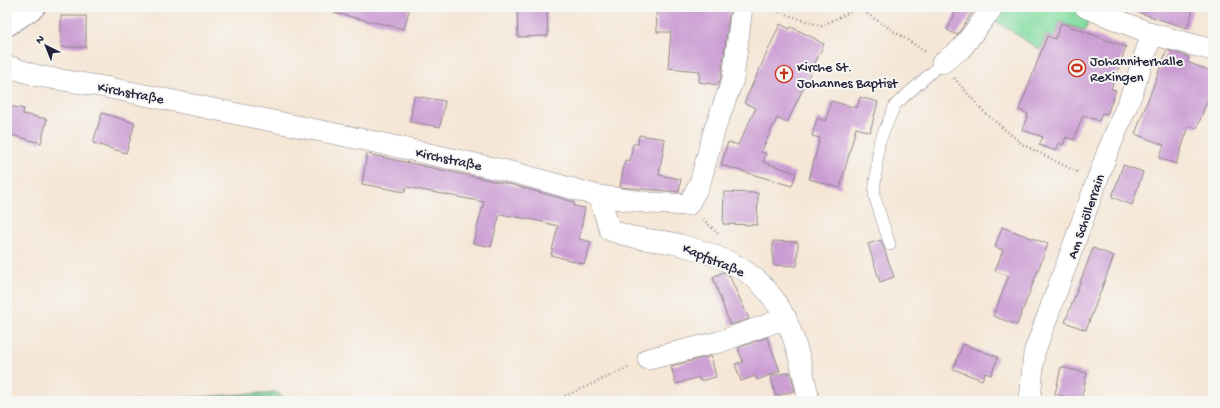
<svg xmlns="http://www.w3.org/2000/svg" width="1220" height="408" font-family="'Gochi Hand',sans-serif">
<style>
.green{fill:#85dda2;stroke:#54806e}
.forest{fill:#6cbc88;stroke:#476f62}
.building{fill:#cb9bd3}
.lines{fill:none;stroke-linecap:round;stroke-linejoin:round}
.service-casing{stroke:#8c8488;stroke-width:12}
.minor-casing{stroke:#8c8488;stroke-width:22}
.tertiary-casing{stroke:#8c8488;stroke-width:24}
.path{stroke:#8c8488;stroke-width:2.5;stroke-dasharray:1 3;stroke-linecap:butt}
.service{stroke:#fff;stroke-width:11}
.minor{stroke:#fff;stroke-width:21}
.tertiary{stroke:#fff;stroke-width:22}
.labels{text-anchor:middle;stroke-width:4;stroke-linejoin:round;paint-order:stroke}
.poi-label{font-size:14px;fill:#22223b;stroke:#f6f6f2;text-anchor:start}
.street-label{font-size:14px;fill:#22223b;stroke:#f6f6f2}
</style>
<rect width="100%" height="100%" fill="#f6f6f2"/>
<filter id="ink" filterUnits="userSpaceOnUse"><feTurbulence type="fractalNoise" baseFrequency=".025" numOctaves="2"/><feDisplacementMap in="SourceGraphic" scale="8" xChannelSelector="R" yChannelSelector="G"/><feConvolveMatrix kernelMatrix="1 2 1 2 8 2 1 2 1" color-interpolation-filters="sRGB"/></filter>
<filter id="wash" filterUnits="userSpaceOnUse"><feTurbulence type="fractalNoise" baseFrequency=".012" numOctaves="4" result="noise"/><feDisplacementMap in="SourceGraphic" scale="16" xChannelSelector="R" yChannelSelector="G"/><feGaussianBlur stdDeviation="0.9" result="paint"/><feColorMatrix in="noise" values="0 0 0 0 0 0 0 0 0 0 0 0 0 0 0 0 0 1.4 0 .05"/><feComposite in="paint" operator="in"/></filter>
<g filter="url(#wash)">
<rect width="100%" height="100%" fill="#f5e6d5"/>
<path class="green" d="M1006,7H1071L1090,17L1085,31L1060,22L1054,38L1046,35L1040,50L993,19Z"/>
<path class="forest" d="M276,392L289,401H133Z"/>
<g id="blocks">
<g class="building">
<path d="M334,7H410L404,29L334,13Z"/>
<path d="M520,7H547L548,36L518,37L517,11H520Z"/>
<path d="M656,7H730L721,77L718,85L699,82L700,71L668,68L671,32H657Z"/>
<path d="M958,7H976L957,35L947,30Z"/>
<path d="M1131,7H1194L1187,28L1131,10Z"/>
<rect x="61" y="16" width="25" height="31"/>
<path d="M1061,23L1126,47L1111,89L1116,90L1107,114L1102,113L1099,121L1083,115L1074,140L1066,137L1063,145L1059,143L1056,151L1039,145L1043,137L1022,130L1028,114L1019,110L1047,36L1055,39Z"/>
<path d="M780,24L790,29L791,27L816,39V40L824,44L787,123L777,118L761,152L766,154L763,162L796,173L792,186L721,165L728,142L738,145L756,108L744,103Z"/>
<path d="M1167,50L1189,57L1187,62L1213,72V85L1197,128L1189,126L1176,164L1159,158L1164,145L1135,134Z"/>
<path d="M414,96L445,101L440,127L410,122Z"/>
<path d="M860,97L878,102L870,132L856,128L840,188L809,179L820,138L812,136L817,118L826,121L831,101L857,108Z"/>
<path d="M9,106L24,109L23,114L47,119L41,143L7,134V115Z"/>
<path d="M102,113L135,123L126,153L93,143Z"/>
<path d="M639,135L665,139L659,175L681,179L679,192L620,187L625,160L630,161L633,144H638Z"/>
<path d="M367,154L513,185L574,202V206L585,208L579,239L591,242L584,264L551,255L558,226L534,220L500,214L491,247L473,243L484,202L406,187L405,192L362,184Z"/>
<path d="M1123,165L1143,172L1132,205L1112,197Z"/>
<path d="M724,192L758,193L757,225L723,224Z"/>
<path d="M1002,227L1048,244L1017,325L993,316L1009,276L995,271L1003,250L995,247Z"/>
<path d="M881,240L894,277L880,282L868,244Z"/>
<path d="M773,241L798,242L797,266L773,265Z"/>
<path d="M1093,248L1114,256L1086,330L1065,322Z"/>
<path d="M723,272L729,275L749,319L730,325L713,277Z"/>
<path d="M767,337L780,371L757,380L755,376L741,381L735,364L743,362L738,348Z"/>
<path d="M963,344L998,357L991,375L985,373L982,380L953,369Z"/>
<path d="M711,356L716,377L700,381L699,377L676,384L671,366Z"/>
<path d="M1061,367L1087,373L1081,400L1055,394Z"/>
<path d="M790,372L795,391L775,396L771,376Z"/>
</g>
</g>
</g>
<g filter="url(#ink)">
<use href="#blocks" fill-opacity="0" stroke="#8c8488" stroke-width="1"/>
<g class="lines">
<defs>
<path id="service" d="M890,245L874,195L879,143L895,105L942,63"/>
<g id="minor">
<path d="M1085,7L1152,34L1213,50"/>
<path d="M942,63L961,49L993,7"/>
<path d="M7,66L38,76L105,87L375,142L516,173L599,196L650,203L688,205L700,183L714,131L733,79L742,7"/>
<path d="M599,196L610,230C619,233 629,237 639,238C653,241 668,241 681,245C703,251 729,259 748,273C789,302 800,355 809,401"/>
<path d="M648,359L719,342L786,318"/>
<path d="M1030,401L1034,353L1106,156L1132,93L1152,34"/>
</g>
<path id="tertiary" d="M7,25L34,7"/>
</defs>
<use href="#service" class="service-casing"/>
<use href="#minor" class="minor-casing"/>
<use href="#tertiary" class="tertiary-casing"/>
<g class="path">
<path d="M764,7L821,26L858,8L926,52"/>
<path d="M954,78L984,112L1022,144L1079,173"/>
<path d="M703,219L719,235"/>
<path d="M554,401L630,367"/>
</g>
<use href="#service" class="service"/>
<use href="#minor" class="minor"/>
<use href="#tertiary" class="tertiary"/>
</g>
</g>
<defs>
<symbol id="stadium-ring" viewBox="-11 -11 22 22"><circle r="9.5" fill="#f6f6f2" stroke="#c8321e" stroke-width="1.5"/><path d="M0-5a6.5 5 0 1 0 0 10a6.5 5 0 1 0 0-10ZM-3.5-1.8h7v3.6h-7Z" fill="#c8321e"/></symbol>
<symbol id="church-ring" viewBox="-11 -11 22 22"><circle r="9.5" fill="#f6f6f2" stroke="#c8321e" stroke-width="1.5"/><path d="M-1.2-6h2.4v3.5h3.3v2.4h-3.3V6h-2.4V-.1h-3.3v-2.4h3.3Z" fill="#c8321e"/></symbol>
</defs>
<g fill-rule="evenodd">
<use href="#stadium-ring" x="1067" y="58" width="20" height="20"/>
<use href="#church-ring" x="774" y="64" width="20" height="20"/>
</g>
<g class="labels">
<g class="poi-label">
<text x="1090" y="65">Johanniterhalle<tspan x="1090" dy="16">Rexingen</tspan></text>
<text x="797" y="71">Kirche St.<tspan x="797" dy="16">Johannes Baptist</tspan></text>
</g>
<g class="street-label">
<text transform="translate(131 92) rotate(11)" y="5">Kirchstraße</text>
<text transform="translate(449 158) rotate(12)" y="5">Kirchstraße</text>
<text transform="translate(1085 216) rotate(-71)" y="5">Am Schöllerrain</text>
<text transform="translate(714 259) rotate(23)" y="5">Kapfstraße</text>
</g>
</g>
<rect width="1220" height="408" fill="none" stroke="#f6f6f2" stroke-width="24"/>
<g transform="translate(46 46) rotate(317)" stroke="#f6f6f2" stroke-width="3" paint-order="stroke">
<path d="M0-3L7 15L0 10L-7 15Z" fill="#22223b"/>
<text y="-6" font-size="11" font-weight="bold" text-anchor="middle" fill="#22223b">N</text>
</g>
</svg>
